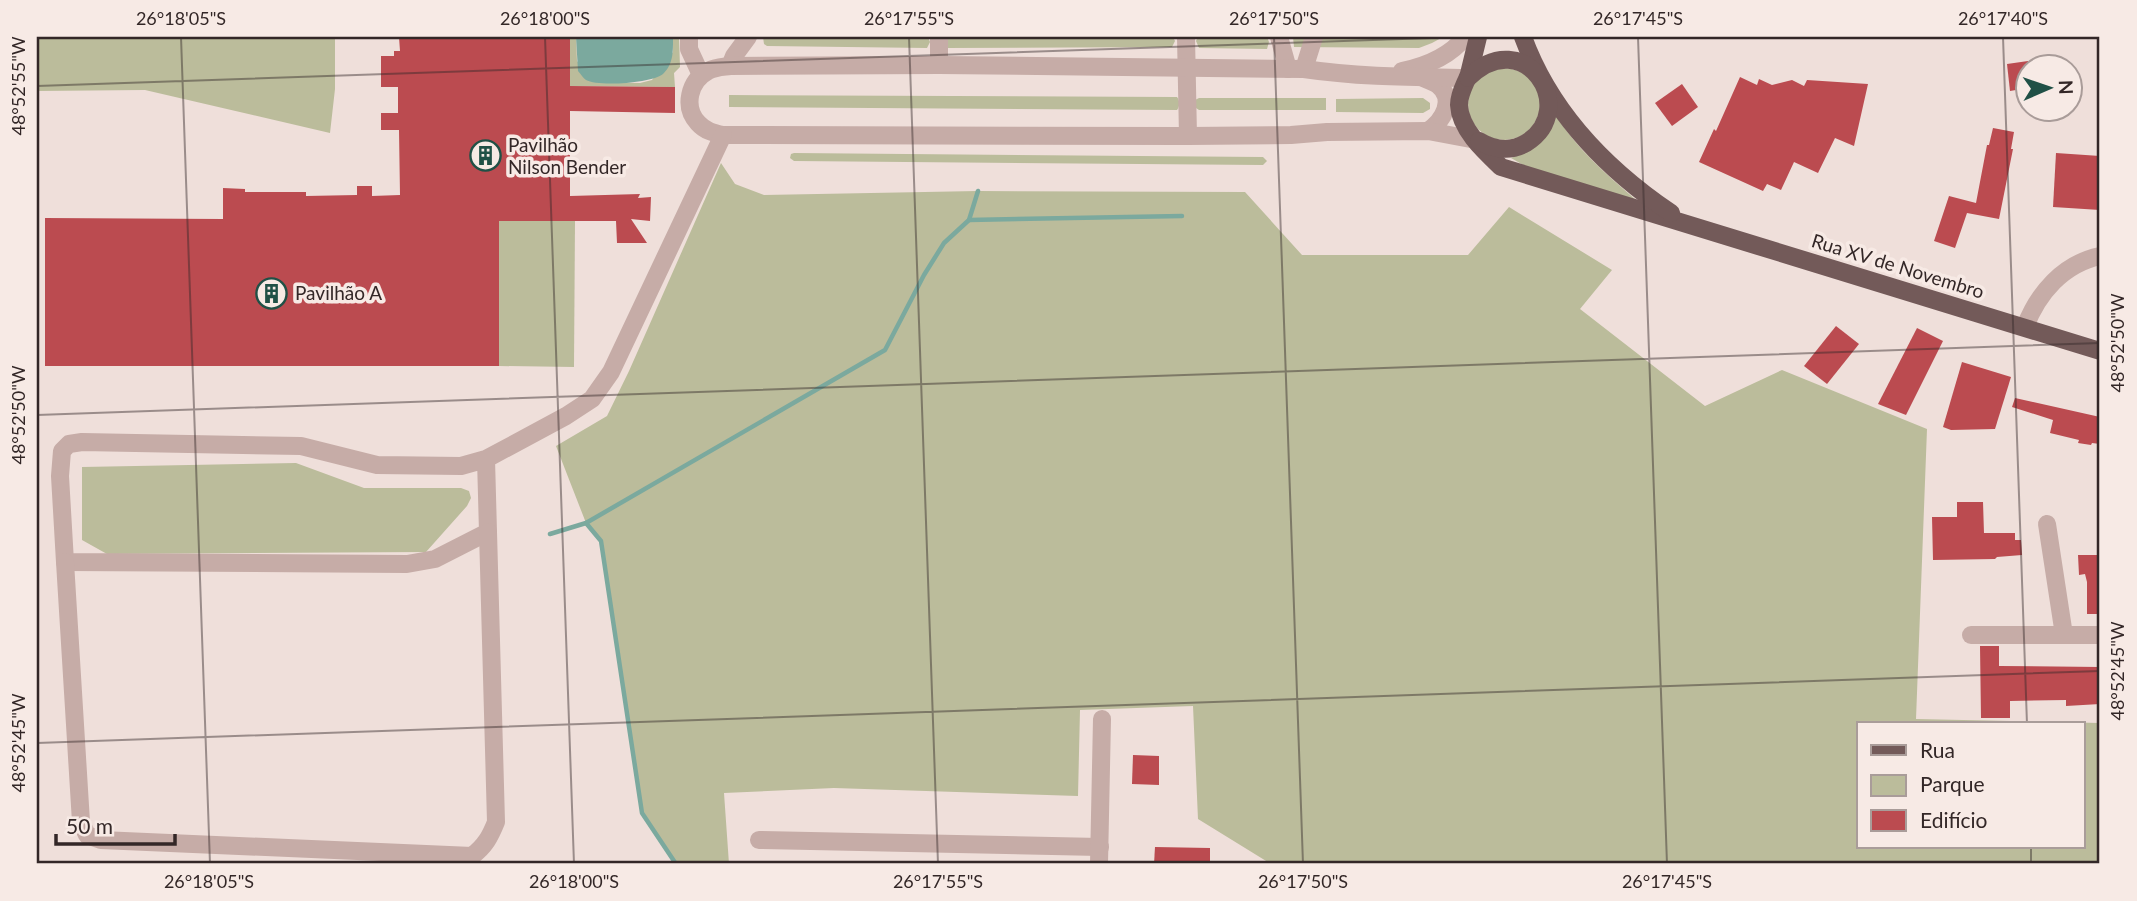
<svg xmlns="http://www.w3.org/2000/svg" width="2137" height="901" font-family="Lato,sans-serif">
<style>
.green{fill:#bbbc9b;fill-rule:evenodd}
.water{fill:#7ba99e}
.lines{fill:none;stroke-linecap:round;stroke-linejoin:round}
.stream{stroke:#7ba99e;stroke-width:4.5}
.building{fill:#bb4b50}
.minor{stroke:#c6aca7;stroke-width:18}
.major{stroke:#735a59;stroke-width:18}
.ticks{fill:none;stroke:#332727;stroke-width:2;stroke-opacity:0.45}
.labels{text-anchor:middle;stroke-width:7;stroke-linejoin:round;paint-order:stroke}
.poi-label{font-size:19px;fill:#332727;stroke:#f7eae5;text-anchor:start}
.street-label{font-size:19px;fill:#332727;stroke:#f7eae5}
.neatline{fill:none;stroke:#332727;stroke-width:2.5}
.ticks-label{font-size:18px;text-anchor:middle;fill:#332727}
</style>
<rect width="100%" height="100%" fill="#efdfda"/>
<g class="green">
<path d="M37,37H335V89L330,133L145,90L37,91Z"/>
<path d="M570,37H576L577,61L595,82L640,83L652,80L673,52V37H679L680,67L674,73L675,87L570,86Z"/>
<path d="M763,37H928L930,42L927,48L767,46L764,44Z"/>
<path d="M946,37H1173L1175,41L1172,47L946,48Z"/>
<path d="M1198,37H1267L1269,42L1267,49L1199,48L1196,41Z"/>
<path d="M1293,37H1443L1432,43L1419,48L1294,47Z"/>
<circle cx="1504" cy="104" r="36"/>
<path d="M729,95L1177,97C1180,101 1180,106 1177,110L729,107Z"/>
<path d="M1199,98H1326V110H1199L1196,108L1195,100Z"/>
<path d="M1423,98L1430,103V109L1423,113L1336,112V99Z"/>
<path d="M1556,116C1578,150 1606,174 1636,200L1525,166L1511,158C1534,150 1547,139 1556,116Z"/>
<path d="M794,153L1263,157L1267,161L1263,165L794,161L790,158L791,154Z"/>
<path d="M721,163L735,184L764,195L978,191L1245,192L1302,255H1468L1509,207L1612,270L1580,309L1705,406L1782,370L1927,429L1916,719L2100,723V864H1271L1198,819L1193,706L1080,710L1078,796L834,788L724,793L729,864H676L642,813L601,541L586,523L556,446L607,416L629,371ZM1859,724H2083V847H1859Z"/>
<path d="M499,221H575L574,367L499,366Z"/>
<path d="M296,463L364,488H461L469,491L471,498L467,506L426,552L107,554L82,540V467Z"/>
</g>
<path class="water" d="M576,37H673C673,50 674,64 663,74C653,83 598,87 586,80C583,78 581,74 578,71Z"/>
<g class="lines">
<g class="stream">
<path d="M969,220L1182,216"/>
<path d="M586,523L601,541L642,813L676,864"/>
<path d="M550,534L586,523L885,350L924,275L944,243L969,220L978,191"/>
</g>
</g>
<g class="building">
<path d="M399,37H570V86L675,87V113L570,111V196L640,194L638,198L651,197L650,221L631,219L647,243H617L616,221H499V366H45V218L223,219V188L245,189V192H306V196L357,195V186H372V196L400,195L399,130H381V113H398V87H381V56H394V51H400Z"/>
<path d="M2028,61V88L2010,91L2007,64Z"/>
<path d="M1740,77L1757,85L1759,79L1772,85L1792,80L1804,86L1807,80L1868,84L1854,146L1835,138L1818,173L1794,162L1781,190L1767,184L1763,191L1699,162L1714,129L1716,131Z"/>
<path d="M1682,84L1698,107L1672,126L1655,103Z"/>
<path d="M1993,128L2014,132L2011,149H2013L1999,219L1967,213L1955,248L1934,241L1949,196L1976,203L1987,145H1989Z"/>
<path d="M2056,153L2100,156V210L2053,207Z"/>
<path d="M1836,326L1859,344L1827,384L1804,366Z"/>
<path d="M1917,328L1943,341L1906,415L1878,404Z"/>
<path d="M1962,362L2011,377L1995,429L1951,430L1943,427Z"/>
<path d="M2015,398L2100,417V444L2092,443L2091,445L2078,443L2079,440L2050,433L2053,420L2012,407Z"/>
<path d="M1957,502H1983L1984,533H2015V540H2021L2022,555L1997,557L1995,559L1933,560L1932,517H1957Z"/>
<path d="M2078,555H2100V614H2087V582L2085,574L2079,575Z"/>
<path d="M1980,646H1999V666L2100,667V704L2066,706V700L2010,701V718H1981Z"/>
<path d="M1133,755L1159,756V785L1132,784Z"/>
<path d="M1155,847L1210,848V864H1154Z"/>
</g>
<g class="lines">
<g class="minor">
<path d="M689,37V49L701,75"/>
<path d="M939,37V65"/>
<path d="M1186,37L1188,136"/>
<path d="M1279,37L1288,69"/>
<path d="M730,66L734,56L748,37"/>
<path d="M1304,69L1314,37"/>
<path d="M1402,71C1426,66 1450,56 1465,37"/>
<path d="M1423,78C1428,80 1434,82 1438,85C1456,99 1443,121 1428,131"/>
<path d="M1468,78C1413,77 1358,77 1304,69L939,65L730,66C723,67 715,67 708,71C689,81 683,107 698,123C705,131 714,133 723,135L1188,136L1291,135L1327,132L1428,131L1476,140"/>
<path d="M2025,327C2038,293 2063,264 2100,256"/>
<path d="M486,459L488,532L435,559L407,564L65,562L60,476L62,451L69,444L82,442L301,446L377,465L461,466L486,459L566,416L592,399L611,372L723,135"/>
<path d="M2047,524L2064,635"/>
<path d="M65,562L81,822L87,835L101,840L472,856C485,846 490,837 496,822L488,532"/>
<path d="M1971,635H2100"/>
<path d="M759,840L1100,847"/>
<path d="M1099,864L1102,719"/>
</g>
<g class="major">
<path d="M1478,37C1475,49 1472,62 1469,74C1465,85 1459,93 1459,105C1460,129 1484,151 1501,167L2100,351"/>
<path d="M1523,37C1550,111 1606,169 1671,213"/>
<path d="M1468,78C1524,22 1581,109 1526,143C1511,152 1494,150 1479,141"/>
</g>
</g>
<path class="ticks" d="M181,37L210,864M545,37L574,864M909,37L938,864M1274,37L1303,864M1638,37L1667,864M2003,37L2027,724M37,86L1461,37M37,415L2100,343M37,743L2100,671M2031,847V864"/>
<defs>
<symbol id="building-ring" viewBox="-11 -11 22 22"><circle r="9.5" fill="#f7eae5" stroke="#205046" stroke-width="1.5"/><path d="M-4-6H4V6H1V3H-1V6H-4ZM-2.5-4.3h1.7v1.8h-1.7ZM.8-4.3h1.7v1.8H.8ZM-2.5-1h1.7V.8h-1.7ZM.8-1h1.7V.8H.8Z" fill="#205046"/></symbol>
</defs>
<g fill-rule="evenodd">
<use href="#building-ring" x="468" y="138" width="35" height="35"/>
<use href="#building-ring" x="254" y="276" width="35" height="35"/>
</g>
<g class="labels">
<g class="poi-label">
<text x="508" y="152">Pavilhão<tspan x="508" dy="22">Nilson Bender</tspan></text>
<text x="295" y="300">Pavilhão A</text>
</g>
<g class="street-label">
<text transform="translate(1898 266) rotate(17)" y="7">Rua XV de Novembro</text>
</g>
</g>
<rect width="2137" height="901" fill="none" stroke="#f7eae5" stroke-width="77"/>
<rect x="1857" y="722" width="228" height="126" fill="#f7eae5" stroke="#a99c99" stroke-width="2"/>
<rect x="1871" y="745" width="35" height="10" fill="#735a59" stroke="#a99c99" stroke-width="2"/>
<text x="1920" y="758" font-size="21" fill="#332727">Rua</text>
<rect x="1871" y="775" width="35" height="21" fill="#bbbc9b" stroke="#a99c99" stroke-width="2"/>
<text x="1920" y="792" font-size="21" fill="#332727">Parque</text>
<rect x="1871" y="810" width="35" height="21" fill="#bb4b50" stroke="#a99c99" stroke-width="2"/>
<text x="1920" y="828" font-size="21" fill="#332727">Edifício</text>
<g transform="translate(2049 88) rotate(88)"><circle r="33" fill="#f7eae5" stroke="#a99c99" stroke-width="2"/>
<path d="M0-5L12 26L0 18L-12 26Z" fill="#205046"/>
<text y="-10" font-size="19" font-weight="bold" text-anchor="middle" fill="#332727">N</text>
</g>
<path d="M56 834v10h119v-10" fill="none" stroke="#332727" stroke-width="3.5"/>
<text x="66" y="834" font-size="21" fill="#332727" stroke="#f7eae5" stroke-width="5" paint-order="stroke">50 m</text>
<rect x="38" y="38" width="2060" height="824" class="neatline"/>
<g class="ticks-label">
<text x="181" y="25">26°18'05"S</text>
<text x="545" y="25">26°18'00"S</text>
<text x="909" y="25">26°17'55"S</text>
<text x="1274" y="25">26°17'50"S</text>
<text x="1638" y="25">26°17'45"S</text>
<text x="2003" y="25">26°17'40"S</text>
<text transform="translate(19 86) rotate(-90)" y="6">48°52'55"W</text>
<text transform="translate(2118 343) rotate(-90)" y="6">48°52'50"W</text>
<text transform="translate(19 415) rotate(-90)" y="6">48°52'50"W</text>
<text transform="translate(2118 671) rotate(-90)" y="6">48°52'45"W</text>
<text transform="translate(19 743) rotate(-90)" y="6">48°52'45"W</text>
<text x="209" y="888">26°18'05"S</text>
<text x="574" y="888">26°18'00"S</text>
<text x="938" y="888">26°17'55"S</text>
<text x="1303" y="888">26°17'50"S</text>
<text x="1667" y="888">26°17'45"S</text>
</g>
</svg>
